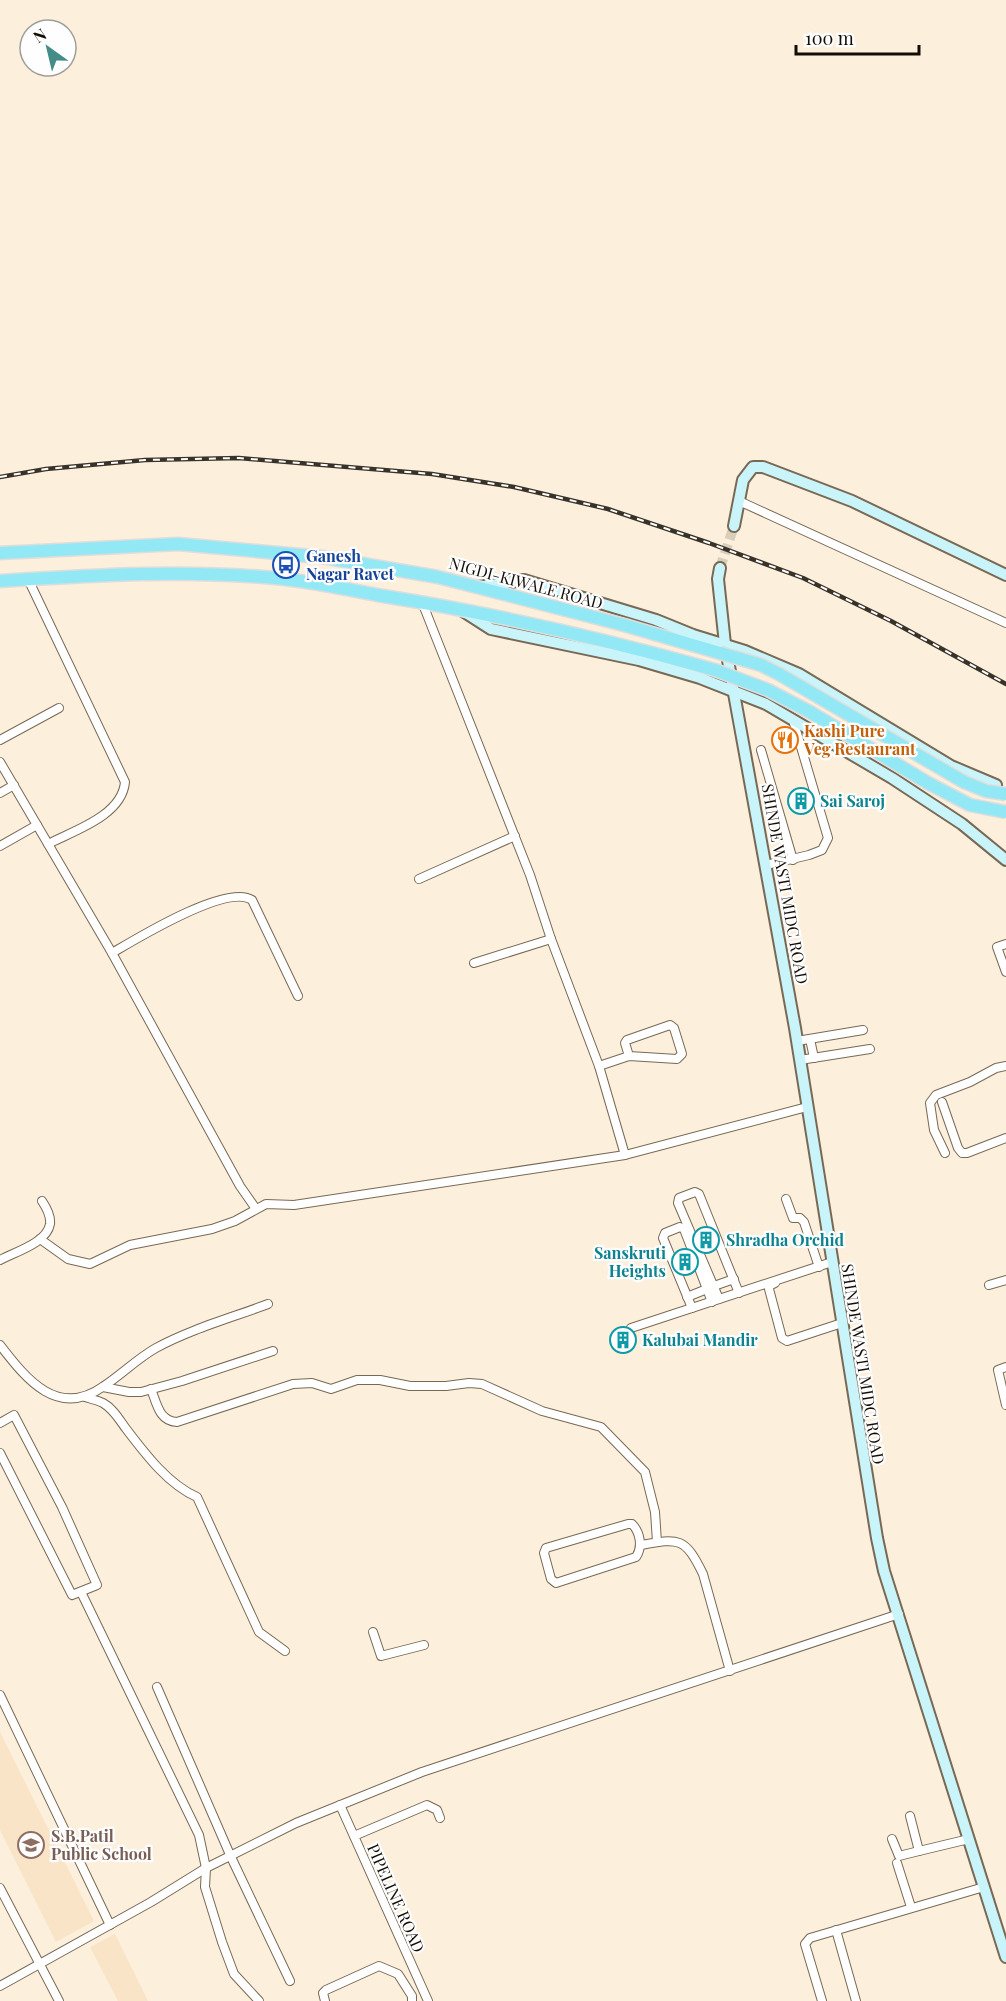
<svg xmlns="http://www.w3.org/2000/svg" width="1006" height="2001" font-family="'Playfair Display',serif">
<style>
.built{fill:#fae4c7}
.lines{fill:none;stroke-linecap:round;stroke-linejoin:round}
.secondary-tunnel{stroke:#d9cdbc;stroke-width:10;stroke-dasharray:10 5;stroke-linecap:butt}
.street-casing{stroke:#786955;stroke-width:10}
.secondary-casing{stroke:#786955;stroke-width:14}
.primary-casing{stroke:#dedddc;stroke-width:15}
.street{stroke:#fff;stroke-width:8}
.secondary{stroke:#c9f4fa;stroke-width:10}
.primary{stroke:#92e9f5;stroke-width:12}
.rail-casing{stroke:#393229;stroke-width:4.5}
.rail{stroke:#fefefe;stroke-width:2;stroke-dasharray:7;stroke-linecap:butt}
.primary-bridge-casing{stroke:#dedddc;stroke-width:15;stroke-linecap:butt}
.primary-bridge{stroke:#92e9f5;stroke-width:12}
.labels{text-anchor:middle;stroke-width:4.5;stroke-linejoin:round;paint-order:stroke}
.transit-label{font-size:16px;font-weight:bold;fill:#164399;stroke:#fefefe;text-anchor:start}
.street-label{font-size:16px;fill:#130d06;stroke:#fefefe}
.food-label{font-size:16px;font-weight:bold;fill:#c56008;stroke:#fefefe;text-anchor:start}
.culture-label{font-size:16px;font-weight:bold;fill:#0d838f;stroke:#fefefe;text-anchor:start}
.education-label{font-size:16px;font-weight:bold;fill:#785e54;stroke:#fefefe;text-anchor:start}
</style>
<rect width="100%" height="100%" fill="#fcefdc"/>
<g class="built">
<path d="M0,1732L94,1921L56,1942L0,1830Z"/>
<path d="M115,1934L148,2001H118L90,1947Z"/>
</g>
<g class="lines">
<path class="secondary-tunnel" d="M720,568L734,526"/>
<defs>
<g id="street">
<path d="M739,501L1006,623"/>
<path d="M28,579L125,782C122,816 73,831 48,844"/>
<path d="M422,602L530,875L551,939L599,1066L625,1155"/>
<path d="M0,740L59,708"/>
<path d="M761,750L793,860"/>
<path d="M0,762L112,953L240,1186L256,1209"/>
<path d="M0,793L14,785"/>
<path d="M0,846L37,825"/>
<path d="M766,865L809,855L822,850L828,838L793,720"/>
<path d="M419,879L515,836"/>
<path d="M1006,944L997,947L1006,972"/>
<path d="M112,953C136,939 227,883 252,900L298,996"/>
<path d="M474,963L551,939"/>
<path d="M810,1039L814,1058"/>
<path d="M797,1041L863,1030"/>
<path d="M800,1060L870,1049"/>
<path d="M599,1066L629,1056L677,1059L682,1054L674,1028L670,1025L627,1040L625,1043L629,1056"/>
<path d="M942,1102L958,1148L962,1153H967L1006,1138"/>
<path d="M945,1153L934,1130L930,1103L936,1095L970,1082L996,1068L1006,1066"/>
<path d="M786,1199L793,1218H800L804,1222L819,1267"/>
<path d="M40,1239L68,1259L90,1264L130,1245L212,1229L235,1221L266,1204L294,1205L625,1155L807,1107"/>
<path d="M0,1260C15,1252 47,1243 50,1224C51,1216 46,1207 42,1201"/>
<path d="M775,1283L769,1286V1289L782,1338L787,1341L842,1323"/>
<path d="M989,1285L1006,1280"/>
<path d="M714,1286L734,1279"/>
<path d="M687,1297L707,1289"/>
<path d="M719,1299L678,1203L679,1198L695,1192L699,1194L739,1293"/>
<path d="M692,1308L663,1238L665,1233L680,1227L684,1229L712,1302"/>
<path d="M631,1328L832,1262"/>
<path d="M0,1345C27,1380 58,1419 104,1386C122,1374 138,1358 156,1348C191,1329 231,1318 268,1304"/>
<path d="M1006,1367L998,1370L1006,1405"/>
<path d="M103,1387L129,1392H141L182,1381L273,1351"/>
<path d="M151,1389C157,1404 159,1421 177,1422L293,1384L312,1383L331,1389L357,1380H380L410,1386H446L469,1383L482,1384L542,1411L601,1427L645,1472L655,1512L657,1542"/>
<path d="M85,1397C91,1399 97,1400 103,1403C114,1409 120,1421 127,1430C146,1455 169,1485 197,1497L259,1632L285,1651"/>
<path d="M0,1423L14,1415L62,1507L97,1585L72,1595L0,1453"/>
<path d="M628,1524H632C640,1532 643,1547 636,1557L556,1583L551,1579L544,1553L546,1548Z"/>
<path d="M641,1545C679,1538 685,1537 703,1574L730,1671"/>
<path d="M81,1592L199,1835L206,1868L205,1887L222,1942L234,1974L259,2001"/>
<path d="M373,1632L381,1656L424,1645"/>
<path d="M157,1687L231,1857L290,1981"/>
<path d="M0,1695L110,1925"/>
<path d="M340,1805L428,2001"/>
<path d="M354,1836L427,1805L437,1810L440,1818"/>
<path d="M892,1839L899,1856L919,1851L910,1816"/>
<path d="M919,1851L969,1839"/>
<path d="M897,1863L911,1907"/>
<path d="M0,1888L59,2001"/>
<path d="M836,1930L856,2001"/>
<path d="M0,1986L151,1902L206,1868L296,1823L422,1772L899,1614"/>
<path d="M325,2001L323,1993L326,1990L379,1966L398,1974L412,1996V2001"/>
<path d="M822,2001L805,1944L810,1938L984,1887"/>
</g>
<g id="secondary">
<path d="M734,526L743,480L753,467H763L852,501L1006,575"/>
<path d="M720,568L718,579L725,644L795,1028L877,1538L884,1571L1006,1957"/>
<path d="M478,587L524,580L656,620L693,635L745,651L799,674L951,766L996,785"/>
<path d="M463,611L491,629L639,660L700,678L766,704L892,778L962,824L1006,860"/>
</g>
<g id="primary">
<path d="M0,553L178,544L322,557L438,577L624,625L720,653"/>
<path d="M0,581C95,575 190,569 285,579C318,583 351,590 383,596C496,614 605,639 715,670"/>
</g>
</defs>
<use href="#street" class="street-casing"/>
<use href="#secondary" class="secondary-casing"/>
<use href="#primary" class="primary-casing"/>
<use href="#street" class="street"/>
<use href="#secondary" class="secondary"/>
<use href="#primary" class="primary"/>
<defs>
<path id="rail" d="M0,477L46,469L145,460L239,458L432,474L514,487L608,509L709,543L803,578L891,621L1006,684"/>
</defs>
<use href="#rail" class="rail-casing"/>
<use href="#rail" class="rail"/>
<defs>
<g id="primary-bridge">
<path d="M720,653L761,665L779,674L964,782L986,791L1006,794"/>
<path d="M715,670L768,690L810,712L928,783L970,805L1006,812"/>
</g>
</defs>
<use href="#primary-bridge" class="primary-bridge-casing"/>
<use href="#primary-bridge" class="primary-bridge"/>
</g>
<defs>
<symbol id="bus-ring" viewBox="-11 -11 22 22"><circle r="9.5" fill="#fefefe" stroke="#1a4fb4" stroke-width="1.5"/><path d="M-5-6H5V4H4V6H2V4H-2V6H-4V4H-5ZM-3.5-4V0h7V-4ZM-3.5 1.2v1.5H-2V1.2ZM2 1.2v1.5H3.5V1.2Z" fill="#1a4fb4"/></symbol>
<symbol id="restaurant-ring" viewBox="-11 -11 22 22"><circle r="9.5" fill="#fefefe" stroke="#e8710a" stroke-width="1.5"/><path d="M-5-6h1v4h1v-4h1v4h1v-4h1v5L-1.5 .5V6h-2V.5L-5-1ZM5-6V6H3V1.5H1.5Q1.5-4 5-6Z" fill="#e8710a"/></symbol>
<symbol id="building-ring" viewBox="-11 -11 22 22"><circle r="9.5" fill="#fefefe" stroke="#0f9aa8" stroke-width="1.5"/><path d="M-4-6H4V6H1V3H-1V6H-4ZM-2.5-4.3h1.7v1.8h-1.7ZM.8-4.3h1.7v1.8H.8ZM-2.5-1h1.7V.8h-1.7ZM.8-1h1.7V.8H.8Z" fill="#0f9aa8"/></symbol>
<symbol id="school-ring" viewBox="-11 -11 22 22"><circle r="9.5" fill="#fefefe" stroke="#8d6e63" stroke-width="1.5"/><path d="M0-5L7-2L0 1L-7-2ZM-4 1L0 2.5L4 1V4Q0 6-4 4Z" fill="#8d6e63"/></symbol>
</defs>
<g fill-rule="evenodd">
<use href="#bus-ring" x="271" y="550" width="30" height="30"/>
<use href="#restaurant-ring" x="770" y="725" width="30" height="30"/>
<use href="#building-ring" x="786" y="786" width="30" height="30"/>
<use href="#building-ring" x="691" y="1225" width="30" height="30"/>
<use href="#building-ring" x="670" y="1247" width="30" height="30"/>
<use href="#building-ring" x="608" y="1325" width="30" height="30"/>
<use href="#school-ring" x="16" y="1830" width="30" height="30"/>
</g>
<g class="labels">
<g class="transit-label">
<text x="306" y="562">Ganesh<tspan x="306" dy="18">Nagar Ravet</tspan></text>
</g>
<g class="street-label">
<text transform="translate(526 583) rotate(15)" y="6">NIGDI-KIWALE ROAD</text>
<text transform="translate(785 884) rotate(80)" y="6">SHINDE WASTI MIDC ROAD</text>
<text transform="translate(863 1364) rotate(81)" y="6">SHINDE WASTI MIDC ROAD</text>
<text transform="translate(396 1898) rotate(66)" y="6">PIPELINE ROAD</text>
</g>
<g class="food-label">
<text x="804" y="737">Kashi Pure<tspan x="804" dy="18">Veg Restaurant</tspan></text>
</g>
<g class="culture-label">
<text x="820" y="807">Sai Saroj</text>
<text x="726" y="1246">Shradha Orchid</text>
<text x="666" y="1259" text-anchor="end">Sanskruti<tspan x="666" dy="18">Heights</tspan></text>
<text x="642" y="1346">Kalubai Mandir</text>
</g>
<g class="education-label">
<text x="51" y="1842">S.B.Patil<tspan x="51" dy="18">Public School</tspan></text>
</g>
</g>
<g transform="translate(48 48) rotate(326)"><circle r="28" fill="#fefefe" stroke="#a09e9b" stroke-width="1.5"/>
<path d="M0-4.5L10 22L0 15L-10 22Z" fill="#448c88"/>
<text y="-9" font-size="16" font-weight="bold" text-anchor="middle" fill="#130d06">N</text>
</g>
<path d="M796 45v9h123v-9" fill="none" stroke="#130d06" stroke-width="3"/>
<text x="805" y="45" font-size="18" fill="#130d06" stroke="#fefefe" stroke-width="4.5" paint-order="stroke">100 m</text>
</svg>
